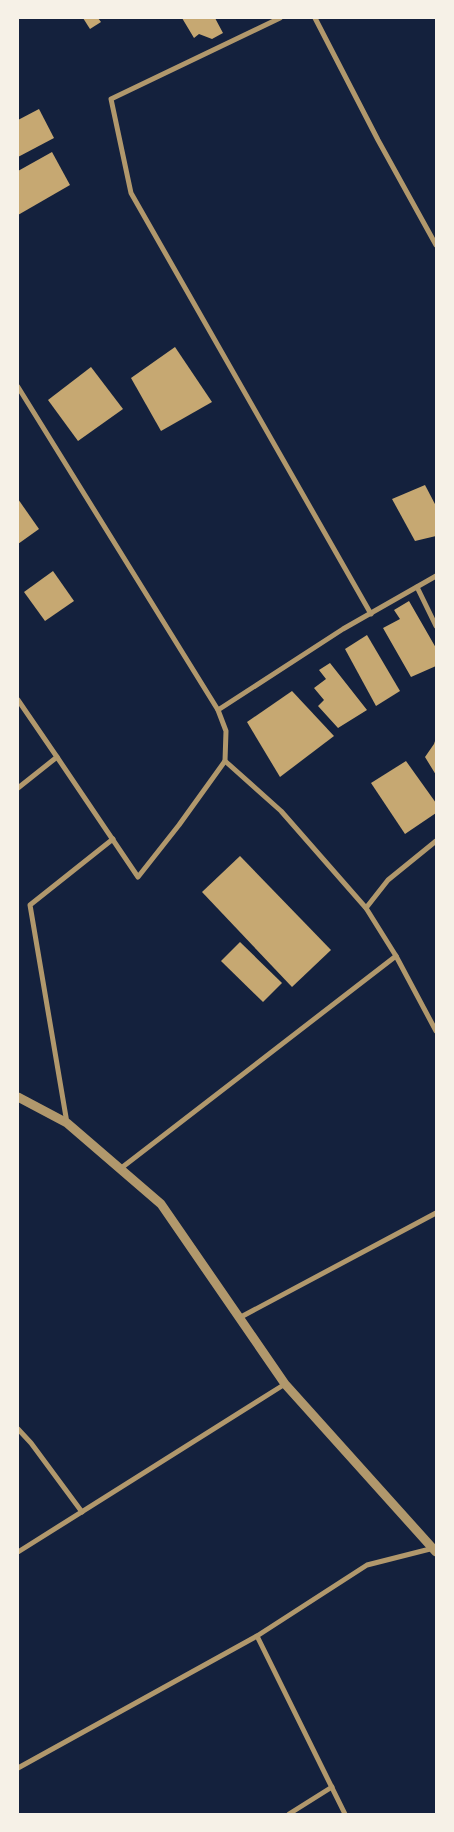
<svg xmlns="http://www.w3.org/2000/svg" width="454" height="1832" font-family="'Noto Serif',serif">
<style>
.building{fill:#c6a872}
.lines{fill:none;stroke-linecap:round;stroke-linejoin:round}
.minor{stroke:#b1986c;stroke-width:5}
.tertiary{stroke:#b1986c;stroke-width:9}
</style>
<rect width="100%" height="100%" fill="#14213d"/>
<g class="building">
<path d="M83,18H98L101,22L90,29Z"/>
<path d="M182,18H215L223,33L212,39L199,34L194,38Z"/>
<path d="M39,109L54,138L18,157V120Z"/>
<path d="M52,152L70,185L18,215V171Z"/>
<path d="M175,347L212,402L161,431L131,378Z"/>
<path d="M91,367L123,409L78,441L48,400Z"/>
<path d="M425,485L436,506V536L415,541L392,499Z"/>
<path d="M18,499L39,529L18,544Z"/>
<path d="M53,571L74,601L45,621L24,592Z"/>
<path d="M409,601L436,648V666L411,677L383,628L400,619L394,610Z"/>
<path d="M367,635L400,691L376,706L345,649Z"/>
<path d="M330,663L367,710L338,728L318,706L324,700L314,688L326,679L319,670Z"/>
<path d="M292,691L334,736L280,777L247,722Z"/>
<path d="M436,738V775L425,757L434,744Z"/>
<path d="M406,761L436,803V813L405,834L371,783Z"/>
<path d="M240,856L331,950L292,987L202,892Z"/>
<path d="M240,942L282,983L263,1002L221,961Z"/>
</g>
<g class="lines">
<g class="minor">
<path d="M280,18L111,99L131,193L371,614"/>
<path d="M315,18L378,140L436,245"/>
<path d="M18,387L218,710"/>
<path d="M417,587L436,626"/>
<path d="M18,700L57,757"/>
<path d="M225,761L281,811L366,908L396,956L436,1031"/>
<path d="M18,788L57,757L138,877L179,825L225,761L226,731L218,710L343,629L436,576"/>
<path d="M366,908L388,880L436,841"/>
<path d="M67,1123L30,905L113,839"/>
<path d="M120,1169L396,956"/>
<path d="M239,1318L436,1213"/>
<path d="M18,1429L31,1443L82,1512"/>
<path d="M18,1552L285,1384"/>
<path d="M257,1636L345,1814"/>
<path d="M18,1768L257,1636L367,1565L434,1548"/>
<path d="M289,1814L332,1787"/>
</g>
<path class="tertiary" d="M18,1097L67,1123L161,1204L285,1384L436,1552"/>
</g>
<rect width="454" height="1832" fill="none" stroke="#f6f1e7" stroke-width="38"/>
</svg>
